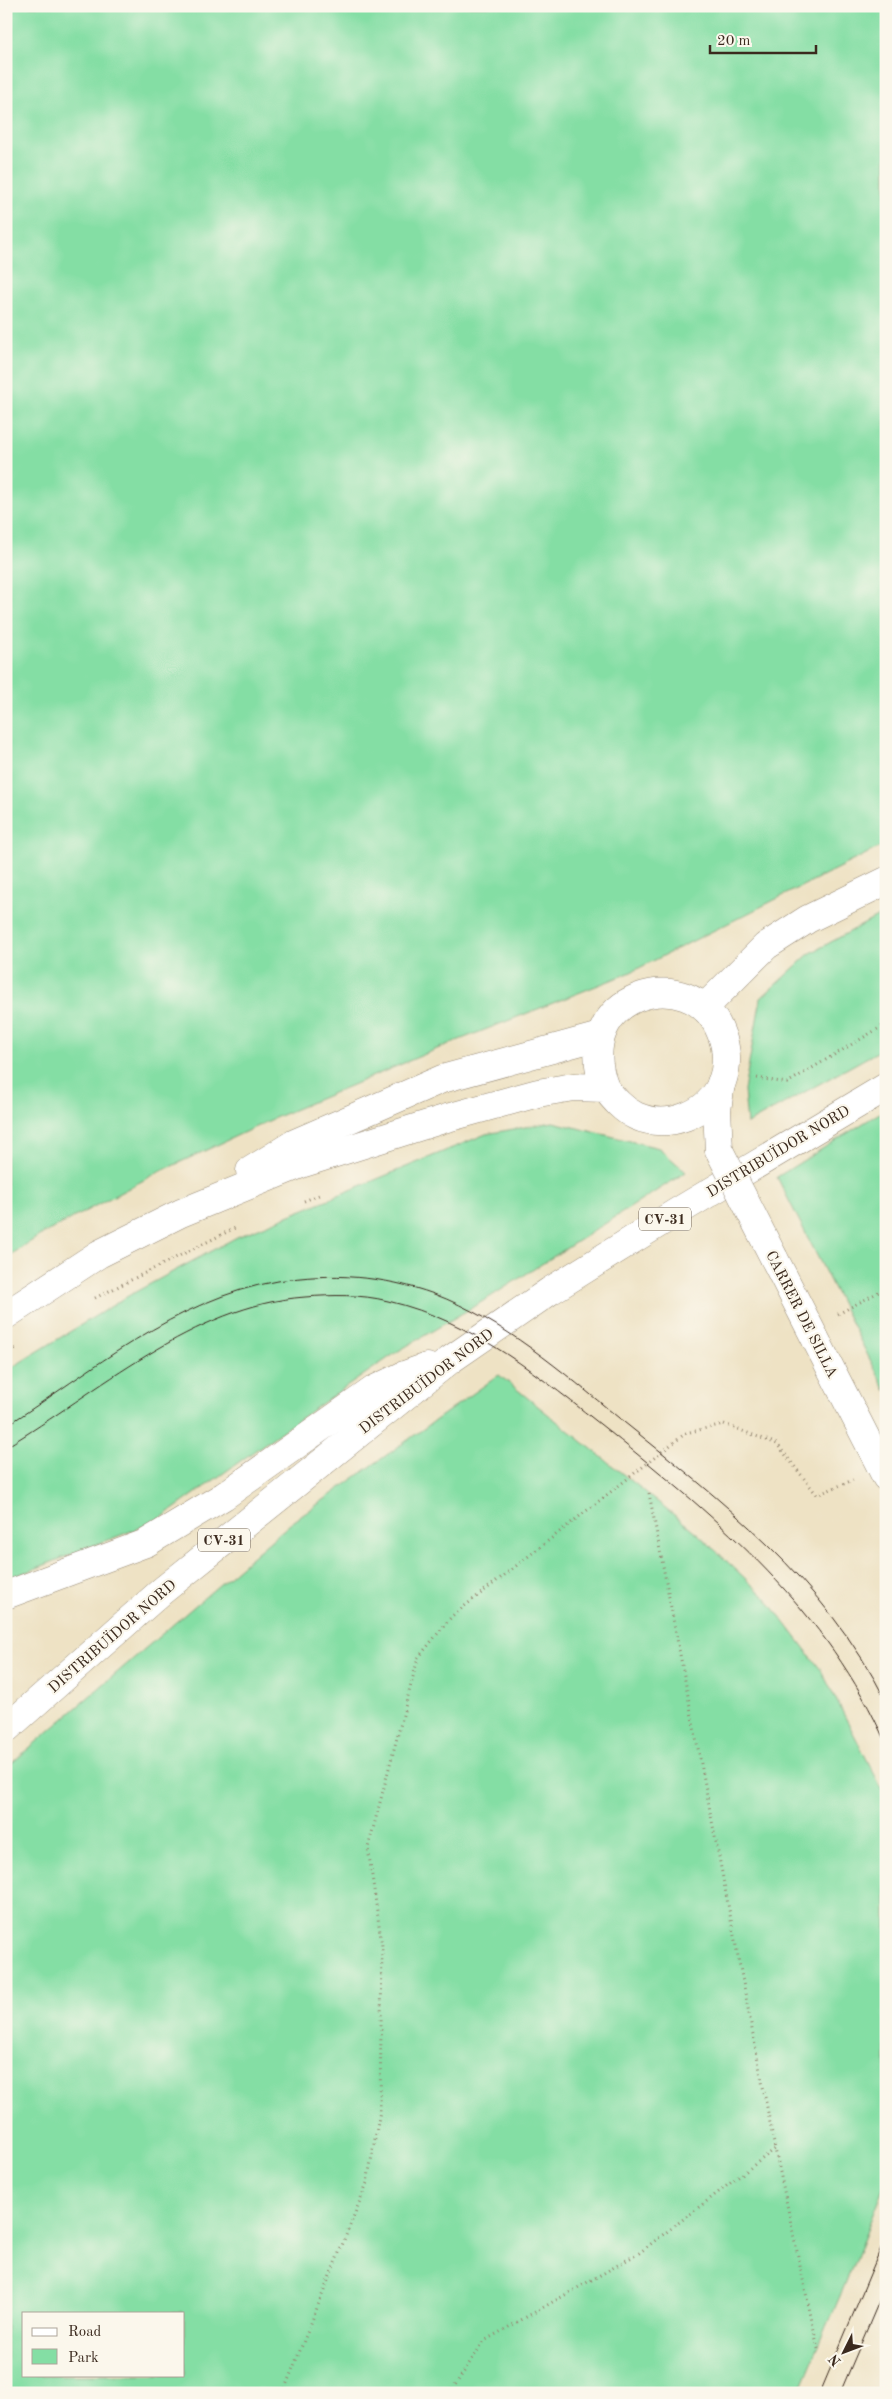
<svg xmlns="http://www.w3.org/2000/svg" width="892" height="2399" font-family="'Old Standard TT',serif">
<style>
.green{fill:#84dea4;stroke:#608461;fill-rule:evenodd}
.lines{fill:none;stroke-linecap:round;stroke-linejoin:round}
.minor-casing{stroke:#948671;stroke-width:29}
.major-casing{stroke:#948671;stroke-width:29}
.path{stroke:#948671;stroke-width:3;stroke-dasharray:1 4;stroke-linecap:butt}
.minor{stroke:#fff;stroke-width:28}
.major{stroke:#fff;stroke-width:28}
.tram{stroke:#3b2a1e;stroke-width:1}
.minor-bridge-casing{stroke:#948671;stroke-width:29;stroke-linecap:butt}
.minor-bridge{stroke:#fff;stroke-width:28}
.labels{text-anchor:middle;stroke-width:4.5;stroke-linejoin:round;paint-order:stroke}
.shield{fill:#fbf7ec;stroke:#75685c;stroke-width:1}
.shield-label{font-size:14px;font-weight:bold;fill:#3b2a1e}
.street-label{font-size:15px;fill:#3b2a1e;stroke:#fbf7ec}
</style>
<rect width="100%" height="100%" fill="#fbf7ec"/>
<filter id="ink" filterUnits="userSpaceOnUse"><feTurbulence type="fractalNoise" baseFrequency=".02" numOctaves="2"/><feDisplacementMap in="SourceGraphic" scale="10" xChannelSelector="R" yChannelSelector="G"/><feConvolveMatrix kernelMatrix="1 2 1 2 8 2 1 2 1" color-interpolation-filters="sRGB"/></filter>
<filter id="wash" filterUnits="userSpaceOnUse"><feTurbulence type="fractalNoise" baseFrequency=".0096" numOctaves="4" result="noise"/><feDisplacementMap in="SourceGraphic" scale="20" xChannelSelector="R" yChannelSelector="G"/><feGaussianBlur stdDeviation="1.12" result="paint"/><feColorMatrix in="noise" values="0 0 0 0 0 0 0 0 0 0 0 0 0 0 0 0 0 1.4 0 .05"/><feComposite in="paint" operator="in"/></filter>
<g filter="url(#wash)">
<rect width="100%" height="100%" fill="#eee2c4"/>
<g class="green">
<path d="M6,6H886V844L629,973L444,1046L277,1117L155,1174L39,1236L6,1258Z"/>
<path d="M886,912V1047L747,1124L744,1090L761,998L809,954Z"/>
<path d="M886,1109V1391L777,1177Z"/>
<path d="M553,1122L659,1148L686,1172L490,1297L400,1350L285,1429L157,1521L6,1580V1371L128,1296L237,1237L486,1134Z"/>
<path d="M499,1375L698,1534L766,1598L821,1670L882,1789L886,1804V2181L851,2270L799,2393H6V1768L290,1524ZM24,2313H184V2375H24Z"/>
</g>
</g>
<g filter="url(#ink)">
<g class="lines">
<defs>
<g id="minor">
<path d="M704,1008L766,946L808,919L886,881"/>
<path d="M719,1150L717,1110L721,1083"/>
<path d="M250,1171L295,1143L442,1079L600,1036"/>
<path d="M774,1258L886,1477"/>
<path d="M6,1315L99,1254L181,1213L301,1164L447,1118L538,1093L573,1087L605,1088C614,1099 623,1110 636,1116C667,1130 709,1115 722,1082C728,1065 727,1047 720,1031C691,959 569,994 605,1088"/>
</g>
<g id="major">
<path d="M6,1595L146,1543L224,1496L375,1389L402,1376L427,1367"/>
<path d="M6,1729L162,1591L450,1360L550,1291L677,1212L886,1087"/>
</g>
</defs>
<use href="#minor" class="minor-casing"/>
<use href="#major" class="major-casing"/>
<g class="path">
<path d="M757,1078L787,1083L886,1024"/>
<path d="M304,1201L319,1195"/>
<path d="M95,1298L235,1228"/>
<path d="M838,1314L886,1288"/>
<path d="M6,1354L18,1347"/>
<path d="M649,1493L775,2149"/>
<path d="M283,2393L367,2183L380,2111L382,1946L368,1848L418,1658L452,1616L686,1433L724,1424L777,1444L817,1495L853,1480"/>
<path d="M450,2393L484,2341L639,2253L775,2149L818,2349"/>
</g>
<use href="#minor" class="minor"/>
<use href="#major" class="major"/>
<g class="tram">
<path d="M6,1426C92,1371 175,1299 278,1281C331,1272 384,1276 434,1294C503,1320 563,1372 619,1418C721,1500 826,1581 886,1701"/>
<path d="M6,1447C98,1392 194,1305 305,1297C332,1295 361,1294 388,1301C474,1321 542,1378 610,1432C720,1521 828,1610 886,1744"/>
<path d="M820,2393L886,2236"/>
<path d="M840,2393L886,2285"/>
</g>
<defs>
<path id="minor-bridge" d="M719,1150L774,1258"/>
</defs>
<use href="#minor-bridge" class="minor-bridge-casing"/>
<use href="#minor-bridge" class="minor-bridge"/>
</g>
</g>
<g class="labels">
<g class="shield">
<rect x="639" y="1207.5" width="52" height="23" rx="4"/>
<rect x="198" y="1528.5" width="52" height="23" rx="4"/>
</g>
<g class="shield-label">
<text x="665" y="1224">CV-31</text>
<text x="224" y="1545">CV-31</text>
</g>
<g class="street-label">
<text transform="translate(778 1151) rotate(-31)" y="5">DISTRIBUÏDOR NORD</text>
<text transform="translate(802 1314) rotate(63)" y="5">CARRER DE SILLA</text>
<text transform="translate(426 1381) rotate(-37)" y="5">DISTRIBUÏDOR NORD</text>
<text transform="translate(112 1636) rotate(-41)" y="5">DISTRIBUÏDOR NORD</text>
</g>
</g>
<rect width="892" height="2399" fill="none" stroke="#fbf7ec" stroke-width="25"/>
<rect x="22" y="2312" width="162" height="65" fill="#fbf7ec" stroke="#aea59a"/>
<rect x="32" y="2328" width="25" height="8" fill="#ffffff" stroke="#aea59a"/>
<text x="68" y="2336" font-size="15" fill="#3b2a1e">Road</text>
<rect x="32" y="2349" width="25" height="15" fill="#84dea4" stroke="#aea59a"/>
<text x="68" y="2362" font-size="15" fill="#3b2a1e">Park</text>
<g transform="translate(844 2352) rotate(228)" stroke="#fbf7ec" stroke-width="4" paint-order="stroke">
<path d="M0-4L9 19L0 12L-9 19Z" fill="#3b2a1e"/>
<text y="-8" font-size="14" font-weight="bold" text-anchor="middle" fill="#3b2a1e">N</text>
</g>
<path d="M710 45v8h106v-8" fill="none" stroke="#3b2a1e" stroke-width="2.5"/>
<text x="717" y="45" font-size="15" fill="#3b2a1e" stroke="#fbf7ec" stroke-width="4" paint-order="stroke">20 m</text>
</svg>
